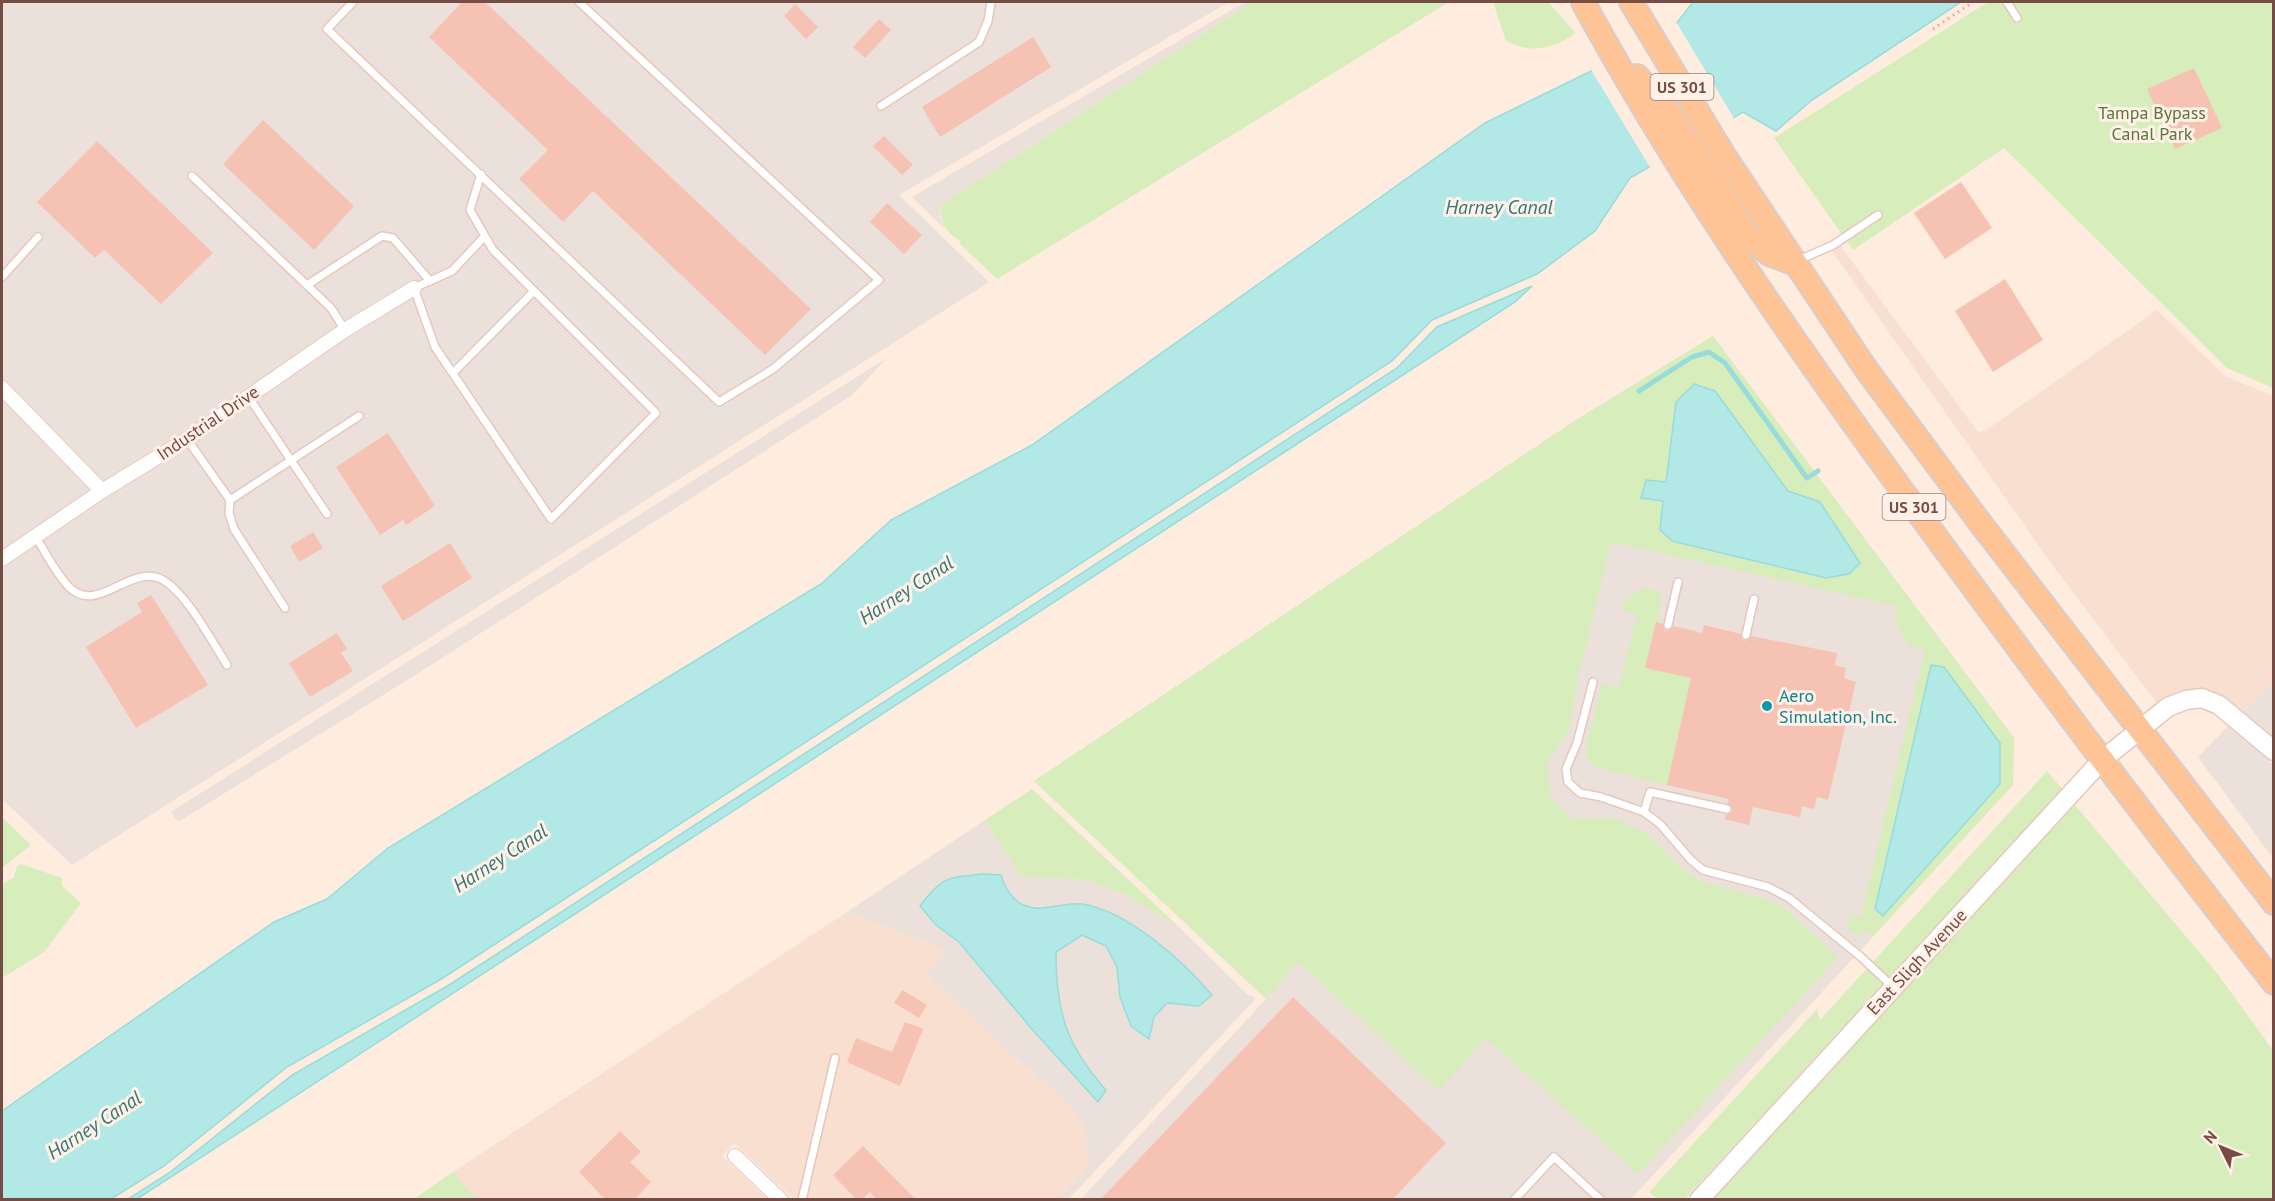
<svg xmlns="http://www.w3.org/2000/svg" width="2275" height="1201" font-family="'PT Sans',sans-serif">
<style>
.residential{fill:#f8dfcf}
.industrial{fill:#ece0db;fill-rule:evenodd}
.green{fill:#d8edbc}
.water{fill:#b2e9e7;stroke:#97dcda;stroke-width:1.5}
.pier{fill:#feecde}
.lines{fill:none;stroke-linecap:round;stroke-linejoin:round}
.stream{stroke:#97dcda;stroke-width:5}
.building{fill:#f6c2b3}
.service-casing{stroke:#e5c8bd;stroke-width:10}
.minor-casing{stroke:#e5c8bd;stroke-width:16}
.tertiary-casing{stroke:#e5c8bd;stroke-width:21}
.primary-casing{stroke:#d9cdcb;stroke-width:26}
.path{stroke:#dba597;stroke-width:3;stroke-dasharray:1.5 4.5;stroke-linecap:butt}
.service{stroke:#fff;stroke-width:7}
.minor{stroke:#fff;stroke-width:14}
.tertiary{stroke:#fff;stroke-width:18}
.primary{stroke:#ffc495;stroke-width:22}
.culture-dot{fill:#0f9aa8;stroke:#fff1e7;stroke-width:2}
.labels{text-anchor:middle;stroke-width:6;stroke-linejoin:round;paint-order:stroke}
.shield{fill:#fff1e7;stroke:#9f7e75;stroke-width:1.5}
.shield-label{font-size:16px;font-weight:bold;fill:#764d44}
.park-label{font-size:18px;fill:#577839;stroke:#fff1e7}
.street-label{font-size:18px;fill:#764d44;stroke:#fff1e7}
.culture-label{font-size:18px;fill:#0d838f;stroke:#fff1e7;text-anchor:start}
.water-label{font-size:20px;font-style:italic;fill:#357676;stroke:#fff1e7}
</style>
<rect width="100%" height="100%" fill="#feecde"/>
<g class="residential">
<path d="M1840,245L1978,432L1985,431L2157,310L2225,376L2273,396V680L2241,713L2200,689L2181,691L2163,698L2157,703L2053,566L1832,251Z"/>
<path d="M847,912L935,945L945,953L926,974L1073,1110L1086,1132L1087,1167L1058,1199H794L734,1143L722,1156L767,1199H476L453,1172Z"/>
</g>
<g class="industrial">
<path d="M2,2H1229L899,195L989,282L72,865L2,799Z"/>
<path d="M1245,2H1252L941,205L940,217L945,229L912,197Z"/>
<path d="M1713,336L2014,738L2013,785L1630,1200L1081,1199L1266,999L1034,781L1576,420Z"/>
<path d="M888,357L852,395L417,674L178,822L171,812Z"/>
<path d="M2273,680V740L2241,713Z"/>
<path d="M2229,725L2273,764V858L2198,757Z"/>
<path d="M985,820L1021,876L1084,880L1125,894L1179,927L1249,996L1251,995L1255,999L1069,1199H1058L1087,1167L1086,1132L1073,1110L926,974L945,953L935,945L847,912ZM984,874L1026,906L1052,907L1119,916L1169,952L1198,978L1199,1006L1167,1003L1154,1017L1149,1038L1120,997L1117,967L1106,946L1082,935L1055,952L1057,988L1062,1019L1075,1050L1087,1069L1106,1090L1099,1101L1031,1028L959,942L937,884L954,877Z"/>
</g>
<g class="green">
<path d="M1252,2H1449L997,279L960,244L961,241C945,233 940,222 941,205Z"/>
<path d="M1493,2H1548L1576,33C1553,49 1531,54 1506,41Z"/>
<path d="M1988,2H2273V388L2227,368L2004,148L1853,250L1774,138Z"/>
<path d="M1713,336L2014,738L2013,785L1873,936L1865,929L1858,937L1847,927L1851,914L1861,916L1925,649L1909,646L1895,622L1897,606L1611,542L1578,678L1569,729L1546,764L1551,798L1573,819L1614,818L1644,832L1684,871L1701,881L1778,903L1838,957L1638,1174L1486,1038L1438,1091L1298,961L1266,999L1034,781L1576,420Z"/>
<path d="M1644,588L1659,591L1661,603L1645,667L1691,678L1667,785L1595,767L1587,760L1586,748L1602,684L1619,688L1637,614L1622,609L1627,598Z"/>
<path d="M2047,771L2062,789L1685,1199H1658L1649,1192L1817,1009L1820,1020Z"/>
<path d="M1032,789L1179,927L1125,894L1084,880L1021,876L985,820Z"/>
<path d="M2075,805L2216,972L2273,1050V1199H1713Z"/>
<path d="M2,817L31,845L2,868Z"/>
<path d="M21,864L62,878V886L81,903L44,952L2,978V884L13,878L17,867Z"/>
<path d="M453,1172L476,1199H414Z"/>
</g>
<g class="water">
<path d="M1693,2H1961L1812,100L1776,131L1743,112L1630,178L1595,231L1537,274L1432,320L1392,361L443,978L287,1067L164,1166L111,1199H2V1111L274,922L327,899L388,848L821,584L891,520L1032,445L1485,123L1628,53L1676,24Z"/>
<path d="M1532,286L1515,302L137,1199H128L169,1173L292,1075L449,985L1397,368L1437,327Z"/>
<path d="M1694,384L1715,391L1788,491L1820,502L1860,563L1849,574L1826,578L1672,541L1660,530L1663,501L1641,498L1646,480L1666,482L1676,402Z"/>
<path d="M1931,665L1944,667L2000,743V784L1883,916L1875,909Z"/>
<path d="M984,874L1001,875C1005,888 1012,901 1026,906C1044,912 1064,902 1082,904C1128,911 1183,961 1212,995L1199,1006L1167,1003L1154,1017L1149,1039L1131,1026L1120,997L1117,967L1106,946L1082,935L1056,952C1056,1012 1066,1045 1106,1090L1098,1102L1031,1028L959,942L936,925L920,906C943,876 946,878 984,874Z"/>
</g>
<path class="pier" d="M1660,11L1675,20L1735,120L1651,169L1590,68L1625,51L1637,20Z"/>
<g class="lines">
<path class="stream" d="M1639,391L1692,357L1709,352L1725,363L1807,478L1818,471"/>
</g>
<g class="building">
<path d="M462,2H485L811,309L765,355L593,191L563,222L519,179L548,150L429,37Z"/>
<path d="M795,4L818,27L806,39L784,16Z"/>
<path d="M879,19L891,30L865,58L853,47Z"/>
<path d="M1033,37L1051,67L940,137L922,107Z"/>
<path d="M2194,68L2222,128L2175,149L2147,89Z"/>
<path d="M263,120L354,206L314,250L223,164Z"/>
<path d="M884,136L913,165L902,175L873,146Z"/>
<path d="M97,141L213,253L161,304L104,250L95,258L37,202Z"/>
<path d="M1961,182L1992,228L1945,259L1914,213Z"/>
<path d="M887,203L922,235L904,254L870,222Z"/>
<path d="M2005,279L2043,340L1993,372L1955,311Z"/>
<path d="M388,433L435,506L406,525L403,520L380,535L336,467Z"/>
<path d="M313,532L323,548L299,562L290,546Z"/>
<path d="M450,543L472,578L403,621L381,586Z"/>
<path d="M151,595L208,685L136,728L86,647L142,612L137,603Z"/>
<path d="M1656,622L1663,624L1664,629L1667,631L1674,626L1702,633L1704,625L1741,634L1742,639L1745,641L1751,636L1837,653L1835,665L1846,668L1844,678L1856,682L1828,800L1817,797L1814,809L1802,806L1800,817L1753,807L1749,825L1725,819L1726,815L1731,813L1733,810L1728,804L1729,799L1667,785L1691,678L1645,668Z"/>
<path d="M337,633L347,649L341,653L353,671L310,697L289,663Z"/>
<path d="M902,990L927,1005L919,1018L894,1003Z"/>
<path d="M1293,997L1446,1143L1392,1200H1100Z"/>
<path d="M905,1022L923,1029L900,1086L847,1062L856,1038L892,1052Z"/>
<path d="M620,1131L641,1152L630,1162L651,1182L634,1200H606L579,1172Z"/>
<path d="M863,1146L916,1200H877L870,1192L861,1200H857L833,1175Z"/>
</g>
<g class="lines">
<defs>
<g id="service">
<path d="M353,2L327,29L719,402L773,369L879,280L579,2"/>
<path d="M2007,2L2017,18"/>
<path d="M881,106L979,42L988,21L991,2"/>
<path d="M481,174L470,210L493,250L656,413L551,519L435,347L414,288L452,271L485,236"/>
<path d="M192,176L331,308L345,330"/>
<path d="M1799,260L1833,245L1878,215"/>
<path d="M2,277L38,237"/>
<path d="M307,285L382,236L393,238L430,281"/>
<path d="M453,373L534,291"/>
<path d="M248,396L327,514"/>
<path d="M187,439L230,500L359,416"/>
<path d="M230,500L229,513L234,529L285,608"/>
<path d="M35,536C45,551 56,574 69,587C98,616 131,562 163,580C187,594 211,640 227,665"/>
<path d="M1668,625L1678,582"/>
<path d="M1746,635L1754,599"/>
<path d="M1593,682L1577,743L1566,769L1568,782L1580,793L1601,797L1644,812L1660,824L1691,860L1703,870L1768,887L1789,898L1861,957L1892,986"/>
<path d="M1644,812L1650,792L1727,809"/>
<path d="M802,1200L835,1058"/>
<path d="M1514,1200L1554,1157L1601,1200"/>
</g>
<g id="minor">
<path d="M2,388L102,491"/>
<path d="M2,559L102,491L187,439L345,330L414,288"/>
<path d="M735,1156L781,1200"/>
</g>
<path id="tertiary" d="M1699,1200L2101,761L2168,707L2186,700L2202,698L2219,705L2274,751"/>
<g id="primary">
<path d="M1583,2C1687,193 1813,370 1942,545C2051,693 2161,839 2274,983"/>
<path d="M1631,2L1725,157L1866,369L1981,524L2274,903"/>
<path d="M1637,76L1670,113L1751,239L1769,254L1793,263"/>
</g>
</defs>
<use href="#service" class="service-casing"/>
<use href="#minor" class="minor-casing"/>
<use href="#tertiary" class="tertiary-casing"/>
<use href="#primary" class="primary-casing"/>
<path class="path" d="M1933,29L1973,2"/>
<use href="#service" class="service"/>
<use href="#minor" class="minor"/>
<use href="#tertiary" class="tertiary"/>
<use href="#primary" class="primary"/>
</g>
<circle class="culture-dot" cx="1767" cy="706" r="6"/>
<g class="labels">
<g class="shield">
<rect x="1650.5" y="74" width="63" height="26" rx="4.5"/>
<rect x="1882.5" y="494" width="63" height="26" rx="4.5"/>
</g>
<g class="shield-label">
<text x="1682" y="93">US 301</text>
<text x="1914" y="513">US 301</text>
</g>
<g class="park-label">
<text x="2152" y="119">Tampa Bypass<tspan x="2152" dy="21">Canal Park</tspan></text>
</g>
<g class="street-label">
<text transform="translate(208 423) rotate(-34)" y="6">Industrial Drive</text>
<text transform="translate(1917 962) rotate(-47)" y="6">East Sligh Avenue</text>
</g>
<g class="culture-label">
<text x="1779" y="702">Aero<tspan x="1779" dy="21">Simulation, Inc.</tspan></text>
</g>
<g class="water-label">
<text x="1499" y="214">Harney Canal</text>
<text transform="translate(906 590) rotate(-33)" y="7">Harney Canal</text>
<text transform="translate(500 858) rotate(-33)" y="7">Harney Canal</text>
<text transform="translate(94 1125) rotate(-33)" y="7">Harney Canal</text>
</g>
</g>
<rect width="2275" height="1201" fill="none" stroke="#764d44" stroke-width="6"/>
<g transform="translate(2221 1147) rotate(313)" stroke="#fff1e7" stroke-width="4.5" paint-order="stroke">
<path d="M0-4.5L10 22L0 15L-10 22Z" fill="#764d44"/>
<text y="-9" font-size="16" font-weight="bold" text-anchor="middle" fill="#764d44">N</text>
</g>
</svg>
